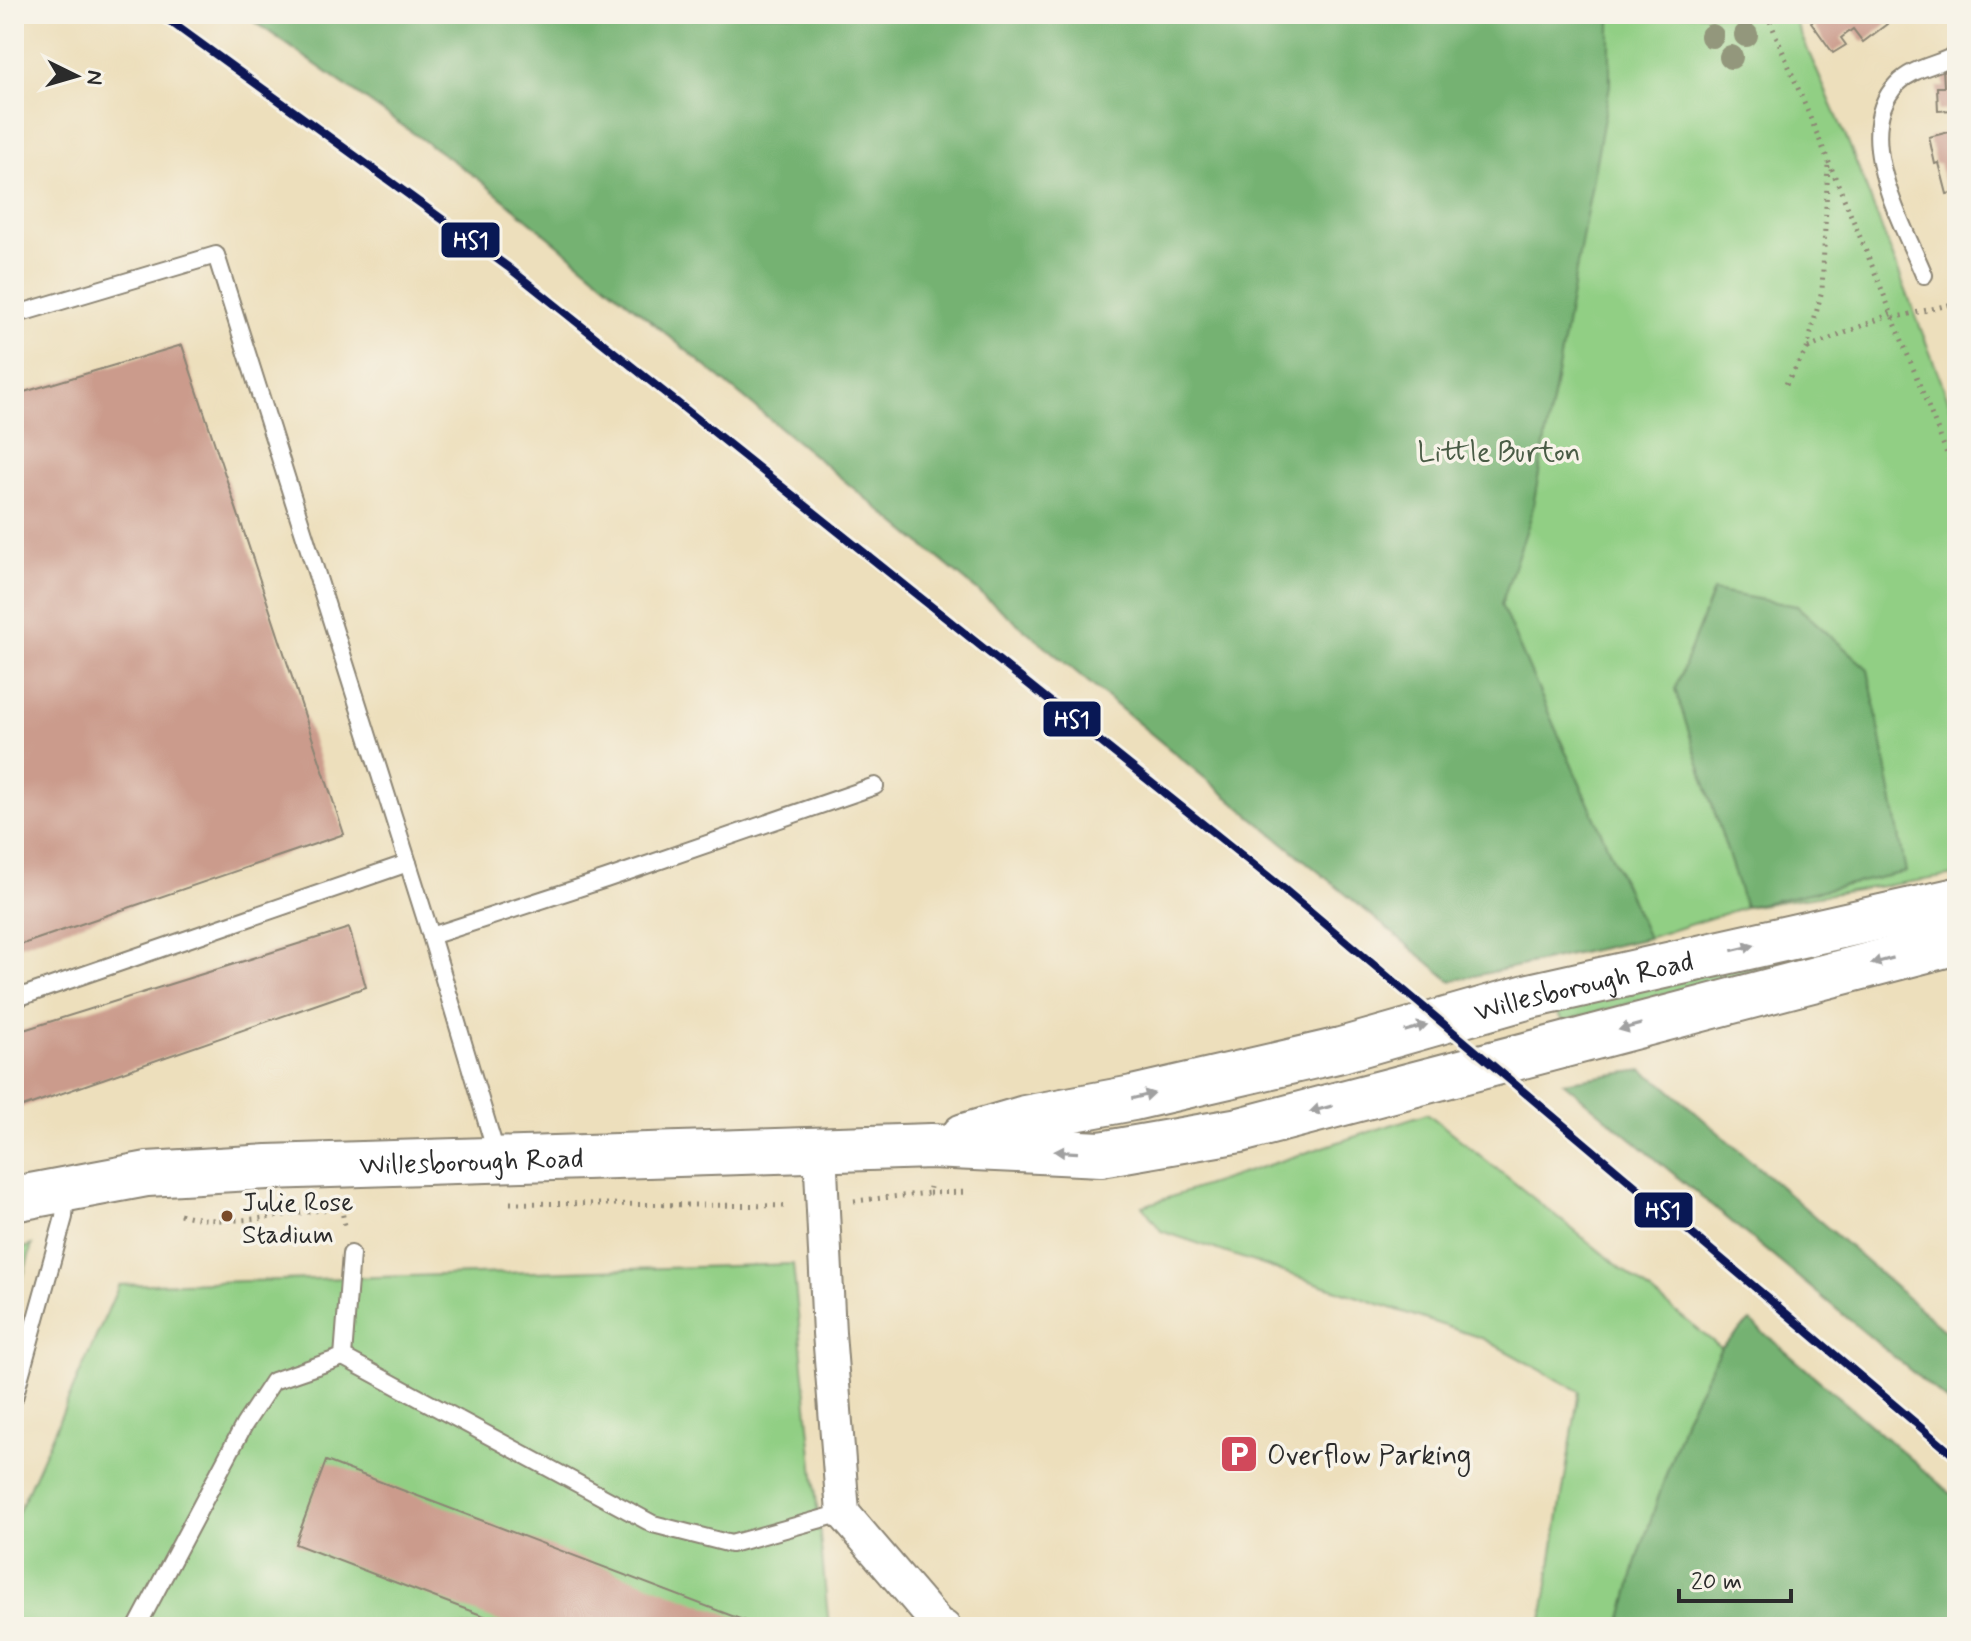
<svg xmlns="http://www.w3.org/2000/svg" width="1971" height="1641" font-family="Mynerve,sans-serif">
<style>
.green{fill:#91cf84;stroke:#5e7d58;stroke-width:2}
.forest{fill:#74b272;stroke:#506e4e;stroke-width:2}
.building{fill:#cb9b8c}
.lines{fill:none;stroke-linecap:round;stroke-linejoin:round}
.service-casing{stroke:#8c8574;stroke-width:20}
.minor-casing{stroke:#8c8574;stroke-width:36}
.primary-casing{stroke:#8c8574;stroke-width:48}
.path{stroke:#8c8574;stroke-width:5;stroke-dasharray:2 6;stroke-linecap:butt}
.service{stroke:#fff;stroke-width:16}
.minor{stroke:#fff;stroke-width:32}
.primary{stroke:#fff;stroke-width:44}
.rail-1-casing{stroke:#f7f3e8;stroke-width:14}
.rail-1{stroke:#091855;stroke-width:8}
.tree{fill:#93977b}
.oneway{fill:#a0a0a0}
.bus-dot{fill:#7a4b2a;stroke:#f7f3e8;stroke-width:3}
.labels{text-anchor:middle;stroke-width:7;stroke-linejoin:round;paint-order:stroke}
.bus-label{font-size:26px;fill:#2b2b2b;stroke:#f7f3e8;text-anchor:start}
.park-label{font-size:28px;fill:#4a5c46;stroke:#f7f3e8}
.street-label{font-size:28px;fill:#2b2b2b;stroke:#f7f3e8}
.poi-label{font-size:28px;fill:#2b2b2b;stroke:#f7f3e8;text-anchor:start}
.line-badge{stroke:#f7f3e8;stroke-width:3}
.badge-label{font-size:22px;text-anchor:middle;font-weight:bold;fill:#fff}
</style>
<rect width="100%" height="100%" fill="#f7f3e8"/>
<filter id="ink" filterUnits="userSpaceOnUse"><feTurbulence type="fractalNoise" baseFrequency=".0125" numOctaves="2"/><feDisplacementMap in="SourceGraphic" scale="16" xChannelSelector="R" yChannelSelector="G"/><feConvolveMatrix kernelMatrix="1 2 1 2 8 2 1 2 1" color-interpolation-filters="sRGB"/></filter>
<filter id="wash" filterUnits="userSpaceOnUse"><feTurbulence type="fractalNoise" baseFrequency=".006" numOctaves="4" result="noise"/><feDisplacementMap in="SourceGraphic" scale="32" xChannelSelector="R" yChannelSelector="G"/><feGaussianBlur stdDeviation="1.8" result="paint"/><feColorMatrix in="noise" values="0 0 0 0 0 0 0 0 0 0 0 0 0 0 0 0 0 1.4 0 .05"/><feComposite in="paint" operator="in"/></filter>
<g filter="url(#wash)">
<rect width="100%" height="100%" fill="#eddfbc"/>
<g class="green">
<path d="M244,14H1792L1849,144L1957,422V875L1745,907L1648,938L1451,981L480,180Z"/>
<path d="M1841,948L1563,1021L1550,1005Z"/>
<path d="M1427,1113L1721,1348L1686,1415L1637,1561L1620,1627H1541L1579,1391L1484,1339L1161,1231L1143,1206Z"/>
<path d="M32,1245L14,1310V1252Z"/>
<path d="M793,1264L829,1627H14V1522L119,1285Z"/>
</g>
<g class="forest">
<path d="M244,14H1610V85L1531,517L1501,605L1648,938L1451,981L480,180Z"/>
<path d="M1713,591L1797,606L1868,669L1906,872L1745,907L1675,689Z"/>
<path d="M1642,1070L1663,1084L1957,1341V1409L1563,1082Z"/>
<path d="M1750,1321L1957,1499V1627H1620L1637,1561L1686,1415L1721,1348Z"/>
</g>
<g id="blocks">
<g class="building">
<path d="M1821,14H1880L1887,24L1863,42L1853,29L1841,38L1846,45L1833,53L1811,22Z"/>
<path d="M1943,67H1957V124H1952L1953,110L1938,111L1937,87H1944Z"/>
<path d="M1957,130V192L1947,194L1939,163L1935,164L1929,137Z"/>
<path d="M182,345L344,834L14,947V395Z"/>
<path d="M349,928L366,987L14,1110V1033Z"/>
<path d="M326,1461L761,1627H514L457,1606L295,1544Z"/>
</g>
</g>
</g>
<g filter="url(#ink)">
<use href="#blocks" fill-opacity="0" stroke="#8c8574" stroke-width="2"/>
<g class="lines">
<defs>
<g id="service">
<path d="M1924,275C1903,224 1850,133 1897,84C1915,66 1938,66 1957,54"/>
<path d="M14,315L216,255L431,936L497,1156"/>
<path d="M431,936L606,879L875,786"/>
<path d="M14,999L408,863"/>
<path d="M351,1254L343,1357L653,1524L731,1544L843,1513"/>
<path d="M14,1398L64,1217L66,1190"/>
<path d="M137,1627L244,1425L273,1381L343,1357"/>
</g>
<path id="minor" d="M820,1150L829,1333L843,1513L938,1624L944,1627"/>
<g id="primary">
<path id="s1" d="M964,1136L1025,1118L1133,1098L1341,1050L1530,996L1957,900"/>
<path id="s2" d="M14,1199L147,1174L268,1167L931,1146L1101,1154L1240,1130L1957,942"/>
</g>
</defs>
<use href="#service" class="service-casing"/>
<use href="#minor" class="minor-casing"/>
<use href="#primary" class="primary-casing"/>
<g class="path">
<path d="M1767,14L1878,280L1957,479"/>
<path d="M1893,318L1957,303"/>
<path d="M1808,348L1891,314"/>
<path d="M1786,384L1807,349L1822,290L1828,164"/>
<path d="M929,1193L968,1192"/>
<path d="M854,1201L929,1193L930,1187"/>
<path d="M510,1203L788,1206"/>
<path d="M341,1207L346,1230"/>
<path d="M180,1214C227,1228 281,1215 329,1209"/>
</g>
<use href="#service" class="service"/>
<use href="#minor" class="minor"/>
<use href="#primary" class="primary"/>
<defs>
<path id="rail-1" d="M160,14L508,267L1284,889L1957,1458"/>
</defs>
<use href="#rail-1" class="rail-1-casing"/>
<use href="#rail-1" class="rail-1"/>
</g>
<g class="tree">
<circle cx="1746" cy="35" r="12"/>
<circle cx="1712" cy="36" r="12"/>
<circle cx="1731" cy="57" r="12"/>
</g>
<defs><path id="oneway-solid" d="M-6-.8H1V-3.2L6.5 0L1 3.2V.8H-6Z" transform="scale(2)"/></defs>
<g class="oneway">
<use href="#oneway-solid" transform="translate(1743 948) rotate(-13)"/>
<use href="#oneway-solid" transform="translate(1882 961) rotate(165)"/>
<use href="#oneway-solid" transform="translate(1630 1027) rotate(165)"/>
<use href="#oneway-solid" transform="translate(1416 1028) rotate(-16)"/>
<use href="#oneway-solid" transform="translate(1143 1096) rotate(-13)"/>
<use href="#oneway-solid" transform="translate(1321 1109) rotate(165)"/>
<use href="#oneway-solid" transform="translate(1066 1152) rotate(-177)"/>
</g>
</g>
<defs>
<symbol id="parking-square" viewBox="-11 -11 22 22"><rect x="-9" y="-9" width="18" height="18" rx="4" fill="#d1495b" stroke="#f7f3e8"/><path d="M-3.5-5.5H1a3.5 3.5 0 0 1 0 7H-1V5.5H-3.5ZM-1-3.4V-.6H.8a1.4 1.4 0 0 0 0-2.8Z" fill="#fff"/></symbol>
</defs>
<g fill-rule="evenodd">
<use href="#parking-square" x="1217" y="1432" width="44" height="44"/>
</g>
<circle class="bus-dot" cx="227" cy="1216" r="7"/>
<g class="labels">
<g class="bus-label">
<text x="242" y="1211">Julie Rose<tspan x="242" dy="32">Stadium</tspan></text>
</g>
<g class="park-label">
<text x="1499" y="461">Little Burton</text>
</g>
<g class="street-label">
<text dy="10" stroke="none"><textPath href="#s1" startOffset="638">Willesborough Road</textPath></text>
<text dy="10" stroke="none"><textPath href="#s2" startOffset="460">Willesborough Road</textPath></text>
</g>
<g class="poi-label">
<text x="1267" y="1464">Overflow Parking</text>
</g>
</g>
<g class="line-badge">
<rect x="440" y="221" width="61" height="38" rx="8" fill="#091855"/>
<rect x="1042" y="700" width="60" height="38" rx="8" fill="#091855"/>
<rect x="1633" y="1191" width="61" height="38" rx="8" fill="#091855"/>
</g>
<g class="badge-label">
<text x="471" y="248">HS1</text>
<text x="1072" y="727">HS1</text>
<text x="1663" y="1218">HS1</text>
</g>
<rect width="1971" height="1641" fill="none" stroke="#f7f3e8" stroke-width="48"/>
<g transform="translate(76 76) rotate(95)" stroke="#f7f3e8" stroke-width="6" paint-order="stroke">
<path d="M0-6L14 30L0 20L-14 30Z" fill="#2b2b2b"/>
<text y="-12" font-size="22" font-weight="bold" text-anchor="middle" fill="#2b2b2b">N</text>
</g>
<path d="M1679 1589v12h112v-12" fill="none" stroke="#2b2b2b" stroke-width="4"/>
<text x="1691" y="1589" font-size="24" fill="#2b2b2b" stroke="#f7f3e8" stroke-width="6" paint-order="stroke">20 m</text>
</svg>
